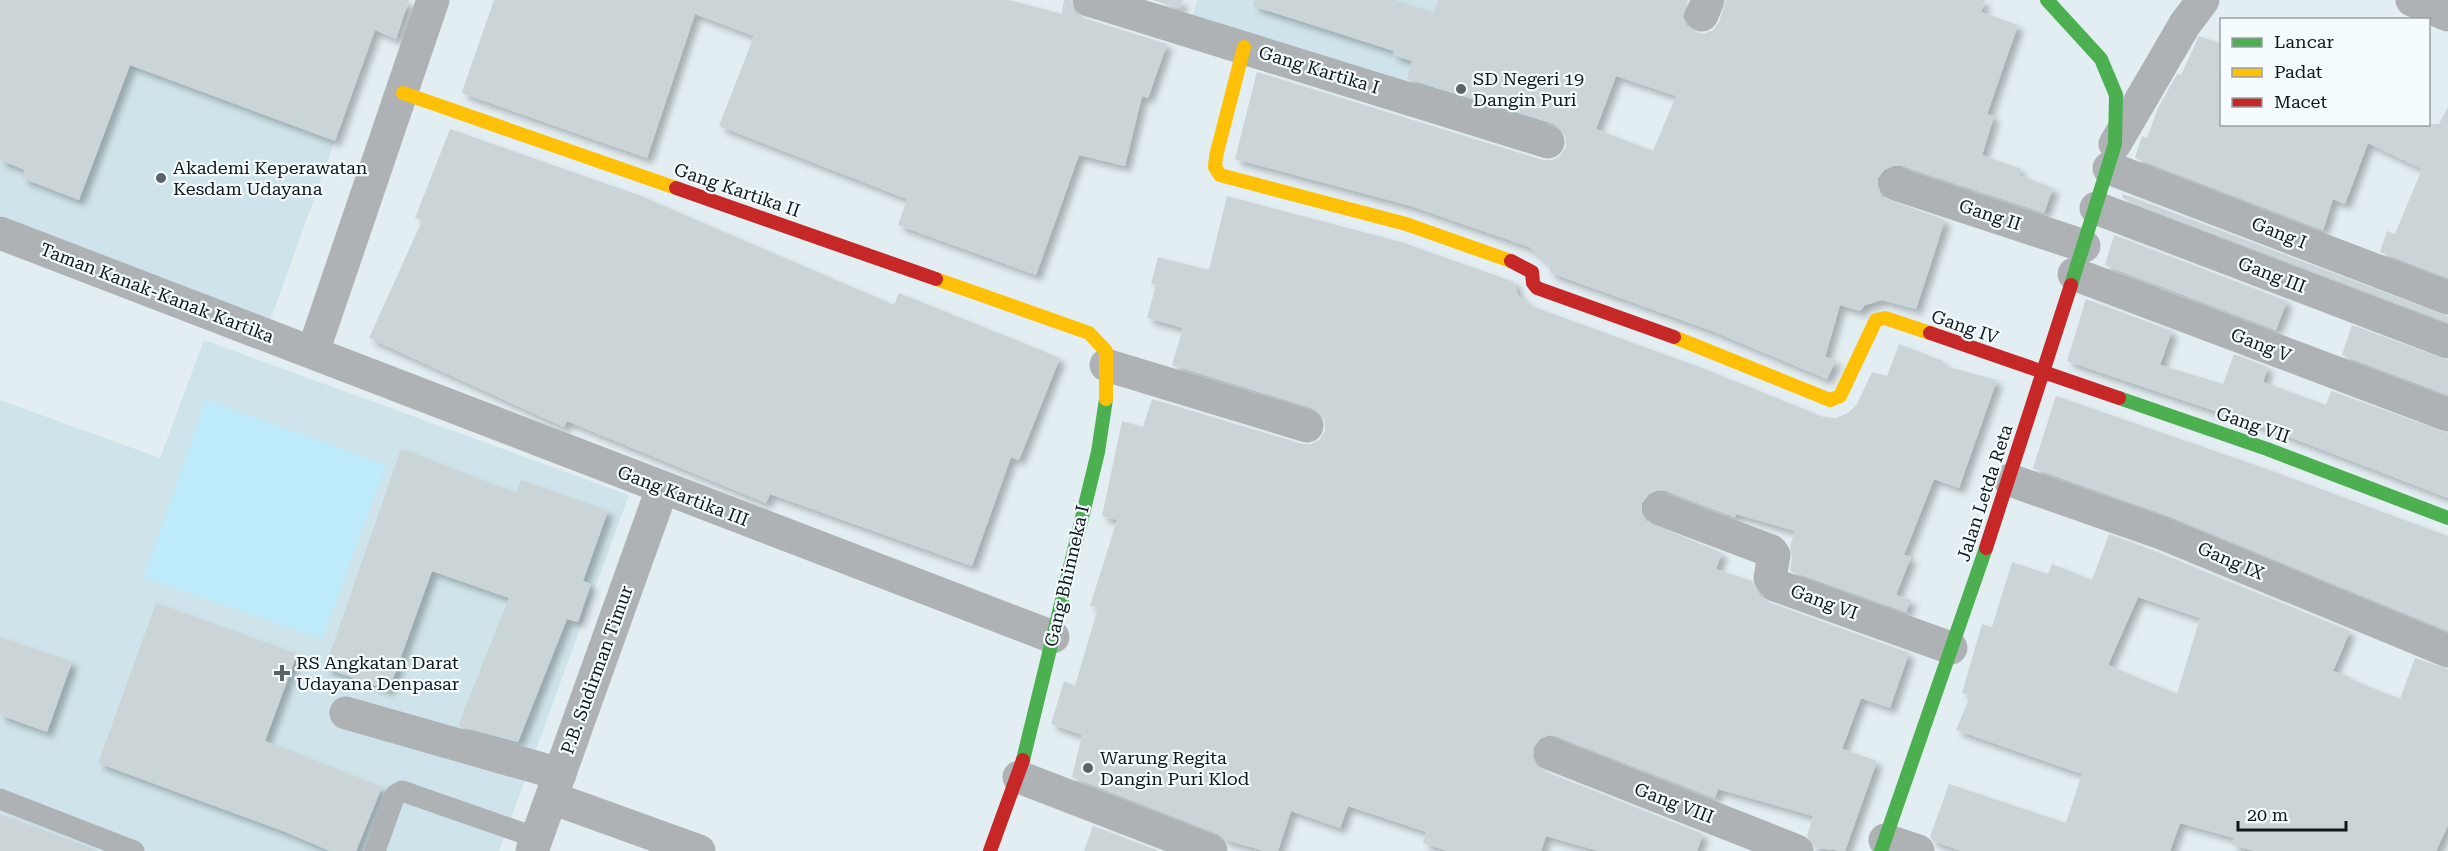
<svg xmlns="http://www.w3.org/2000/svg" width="2448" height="851" font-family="'Roboto Serif',serif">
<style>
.built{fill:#cfe4ea}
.green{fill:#beebf9}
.building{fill:#cbd4d7;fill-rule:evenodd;filter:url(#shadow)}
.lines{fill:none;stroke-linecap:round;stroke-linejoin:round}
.lane{stroke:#afb2b4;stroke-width:21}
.street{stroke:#afb2b4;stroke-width:33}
.fast{stroke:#4caf50;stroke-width:14}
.slow{stroke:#ffc107;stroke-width:14}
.jam{stroke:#c62828;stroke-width:14}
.poi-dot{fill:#5a6366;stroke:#f4fcff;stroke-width:2}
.labels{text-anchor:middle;stroke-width:4.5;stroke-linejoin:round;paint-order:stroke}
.street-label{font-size:18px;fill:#11181b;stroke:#f4fcff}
.poi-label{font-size:18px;fill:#11181b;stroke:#f4fcff;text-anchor:start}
</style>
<defs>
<filter id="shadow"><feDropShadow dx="5.5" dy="5.5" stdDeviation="3" flood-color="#0004"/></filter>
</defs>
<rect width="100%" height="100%" fill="#e3eef2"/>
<g class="built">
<path d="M0,0H290L375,30L270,321L0,215Z"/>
<path d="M1197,0H1609L1552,109L1540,146L1188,32Z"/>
<path d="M204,340L629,495L499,851H0V400L160,458Z"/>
</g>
<path class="green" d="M206,400L386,465L322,639L144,577Z"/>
<g class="building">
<path d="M0,0H409L396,39L375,30L335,141L130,65L79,200L22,178L25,170L0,160Z"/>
<path d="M494,0H1009L1062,14L1064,0H1071L1075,12L1083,18L1167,44L1148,98L1142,96L1125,166L1079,155L1036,275L898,225L907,199L719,126L754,36L695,14L647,158L464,94L462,92Z"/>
<path d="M1152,0H1183L1180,8Z"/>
<path d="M1254,0H1395L1434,13L1438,0H1688L1683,17L1687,26L1695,32L1704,34L1713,30L1719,22L1726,0H1985L1981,12L2018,25L1987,114L1994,116L1982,155L2021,169L2019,175L2053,188L2044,213L1902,166H1893L1884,170L1878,178V187L1882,197L1945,220L1916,309L1882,300L1865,305L1860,311L1840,305L1825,357L1836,360L1827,379L1715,332L1551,273L1548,263L1529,247L1411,206L1235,159L1257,72L1542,160H1552L1560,156L1566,147V138L1562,130L1554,124L1407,79L1412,61L1393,55L1394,51L1253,6ZM1616,76L1676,96L1653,151L1596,129Z"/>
<path d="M2199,36L2222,44V124H2439L2448,107V278L2380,252L2387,231L2395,234L2422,169L2368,143L2345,204L2333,199L2323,230L2135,158L2142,136L2147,138L2158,108L2177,74L2181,75Z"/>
<path d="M450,129L641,196L894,305L899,293L1060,358L1019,460L1011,457L972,566L770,494L766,503L567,421L564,427L369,338L422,221L415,218Z"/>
<path d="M2123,194L2448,316V322L2122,198Z"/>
<path d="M1227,196L1401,242L1514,282L1518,295L1531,306L1702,368L1823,417L1836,418L1848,413L1857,404L1872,372L1887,376L1899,344L1943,361L1941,365L1997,380L1959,488L1934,479L1904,555L1911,557L1896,595L1911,600L1906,612L1790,571L1792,558L1790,546L1795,531L1736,514L1735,517L1666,491L1658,490L1649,494L1642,503V513L1646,521L1722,553L1716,569L1752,581L1760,596L1768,602L1909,653L1890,708L1861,698L1842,749L1877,761L1845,851L1815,848L1807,836L1813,816L1718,789L1715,798L1558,737L1549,735L1540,739L1534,747L1533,757L1537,766L1544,771L1703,834L1697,851H1599L1546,836L1541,851H1448L1423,843L1426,832L1348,806L1340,828L1291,811L1278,851H1265L1226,840L1218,834L1072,777L1082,735L1051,724L1064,681L1075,686L1098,608L1090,606L1117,520L1102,516L1122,421L1143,427L1152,399L1302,444H1311L1319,440L1325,431V422L1321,414L1312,408L1172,365L1183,328L1147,318L1156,285L1151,284L1158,257L1209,270Z"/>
<path d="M2114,235L2287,301L2276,330L2105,265Z"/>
<path d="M2086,299L2172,331L2160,365L2223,384L2234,354L2268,367L2263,382L2326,405L2331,391L2448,433V498L2274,431L2067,361Z"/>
<path d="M2352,325L2448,360V395L2342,355Z"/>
<path d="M2056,396L2261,467L2448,536V631L2171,517L2033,468Z"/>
<path d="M401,449L516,493L521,480L608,511L583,581L591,584L578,622L567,619L518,742L458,726L509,598L432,571L389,690L325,668Z"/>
<path d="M2109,534L2157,552L2350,631L2333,671L2351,677L2350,679L2400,699L2415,658L2448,669V825L2436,851H2255L2232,845L2234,838L2180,823L2170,851H1962L1933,841L1930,837L1949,784L2066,823L2082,774L1956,730L1970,696L1962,693L1982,624L1992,627L2012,562L2048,574L2052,564L2092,580ZM2138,597L2200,618L2177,694L2108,665Z"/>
<path d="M156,603L297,654L265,741L382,787L356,851H330L283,831L98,763Z"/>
<path d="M0,637L72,662L47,732L0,715Z"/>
<path d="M0,814L93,849V851H0Z"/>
<path d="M1093,826L1159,851H1084Z"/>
</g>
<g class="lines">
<g class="lane">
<path d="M0,799L134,851"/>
<path d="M375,851L395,795L402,791L537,838"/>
</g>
<g class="street">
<path d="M1089,0L1548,142"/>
<path d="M2412,0L2448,15"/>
<path d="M1702,15L1708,0"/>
<path d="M2115,144L2185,24L2203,0"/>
<path d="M2109,168L2448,298"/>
<path d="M1896,184L2084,246"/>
<path d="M2096,208L2448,342"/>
<path d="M0,233L1053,637"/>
<path d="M2074,274L2448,415"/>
<path d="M313,352L433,0"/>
<path d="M1106,365L1307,426"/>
<path d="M2010,480L2164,534L2448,651"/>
<path d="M1660,509L1771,551L1774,555L1770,578L1775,585L1951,648"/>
<path d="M346,713L560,774"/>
<path d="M1551,754L1797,851"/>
<path d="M1019,777L1211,851"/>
<path d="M552,798L699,851"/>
<path d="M1885,840L1918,851"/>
<path d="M532,851L662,489"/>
</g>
<g class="fast">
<path d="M2047,0L2101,59L2116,95L2115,144L2071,285"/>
<path d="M2119,398L2267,449L2448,518"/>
<path d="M1023,760L1098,452L1106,399"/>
<path d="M1881,851L1986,548"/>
</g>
<g class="slow">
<path d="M1244,47L1216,156L1215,167L1220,175L1406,224L1511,261"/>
<path d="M403,93L676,188"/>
<path d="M936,279L1089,333L1106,351V399"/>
<path d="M1674,337L1830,400L1840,396L1876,320L1885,318L1930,333"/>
</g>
<g class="jam">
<path d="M676,188L936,279"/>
<path d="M1511,261L1532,272L1533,283L1537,288L1674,337"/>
<path d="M1930,333L2119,398"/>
<path d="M1986,548L2071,285"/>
<path d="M990,851L1023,760"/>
</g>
</g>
<g class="poi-dot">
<circle cx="1461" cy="89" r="6"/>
<circle cx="161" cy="178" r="6"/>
<path d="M279 664h6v6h6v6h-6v6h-6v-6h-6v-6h6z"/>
<circle cx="1088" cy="768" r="6"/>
</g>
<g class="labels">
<g class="street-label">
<text transform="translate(1319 70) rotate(17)" y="6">Gang Kartika I</text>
<text transform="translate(737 190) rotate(19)" y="6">Gang Kartika II</text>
<text transform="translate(1990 215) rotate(18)" y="6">Gang II</text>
<text transform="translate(2279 233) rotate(21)" y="6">Gang I</text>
<text transform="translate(2272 275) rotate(21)" y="6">Gang III</text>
<text transform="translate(157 293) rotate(21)" y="6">Taman Kanak-Kanak Kartika</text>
<text transform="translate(1965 327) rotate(19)" y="6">Gang IV</text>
<text transform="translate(2261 345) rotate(21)" y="6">Gang V</text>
<text transform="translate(2253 425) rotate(19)" y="6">Gang VII</text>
<text transform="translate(1985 493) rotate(-72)" y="6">Jalan Letda Reta</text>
<text transform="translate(683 496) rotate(21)" y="6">Gang Kartika III</text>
<text transform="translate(2231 561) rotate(23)" y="6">Gang IX</text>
<text transform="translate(1067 576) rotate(-77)" y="6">Gang Bhinneka I</text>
<text transform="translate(1824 602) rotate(20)" y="6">Gang VI</text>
<text transform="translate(597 670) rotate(-70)" y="6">P.B. Sudirman Timur</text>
<text transform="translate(1674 803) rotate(21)" y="6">Gang VIII</text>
</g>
<g class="poi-label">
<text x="1473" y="85">SD Negeri 19<tspan x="1473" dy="21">Dangin Puri</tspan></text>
<text x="173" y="174">Akademi Keperawatan<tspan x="173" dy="21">Kesdam Udayana</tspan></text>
<text x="296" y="669">RS Angkatan Darat<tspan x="296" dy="21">Udayana Denpasar</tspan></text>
<text x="1100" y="764">Warung Regita<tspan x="1100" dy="21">Dangin Puri Klod</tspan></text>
</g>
</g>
<rect x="2220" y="18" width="210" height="108" fill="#f4fcff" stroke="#99a1a4" stroke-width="1.5"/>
<rect x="2232" y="38" width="30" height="9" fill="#4caf50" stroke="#99a1a4" stroke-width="1.5"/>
<text x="2274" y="48" font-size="18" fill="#11181b">Lancar</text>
<rect x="2232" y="68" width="30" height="9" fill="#ffc107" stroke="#99a1a4" stroke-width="1.5"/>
<text x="2274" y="78" font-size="18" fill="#11181b">Padat</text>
<rect x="2232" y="98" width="30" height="9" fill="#c62828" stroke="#99a1a4" stroke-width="1.5"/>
<text x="2274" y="108" font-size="18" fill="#11181b">Macet</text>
<path d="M2238 821v9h108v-9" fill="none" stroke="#11181b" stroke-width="3"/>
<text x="2247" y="821" font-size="18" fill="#11181b" stroke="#f4fcff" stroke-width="4.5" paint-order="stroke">20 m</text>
</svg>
